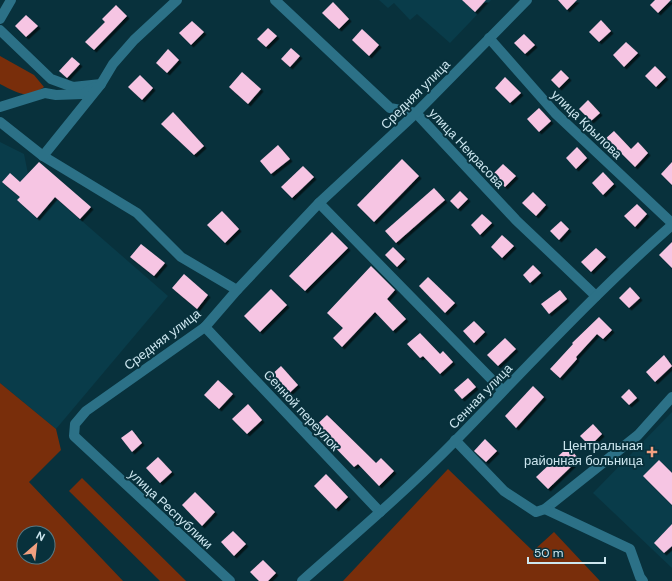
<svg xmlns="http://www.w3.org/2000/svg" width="672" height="581" font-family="'DM Sans',sans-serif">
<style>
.built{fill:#093c4a}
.green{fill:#792e0b;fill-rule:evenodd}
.building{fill:#f6c5e3;filter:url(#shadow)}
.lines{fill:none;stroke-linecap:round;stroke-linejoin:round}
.minor{stroke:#2c7187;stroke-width:10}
.poi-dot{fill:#f2a080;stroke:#08313c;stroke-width:1.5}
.labels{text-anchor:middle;stroke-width:4;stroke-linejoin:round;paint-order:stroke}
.street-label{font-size:13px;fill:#cce6ef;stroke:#08313c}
.poi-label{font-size:13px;fill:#cce6ef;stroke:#08313c;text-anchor:end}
</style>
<defs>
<filter id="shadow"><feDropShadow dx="2.5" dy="2.5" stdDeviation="0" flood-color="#0009"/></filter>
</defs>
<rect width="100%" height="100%" fill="#08313c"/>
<g class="built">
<path d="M379,0H491L450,43L417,14L410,20L394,3L388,8Z"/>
<path d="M0,142L24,154L28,174L168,296L56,429L0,383Z"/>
<path d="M672,412V568L593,493Z"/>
</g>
<g class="green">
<path d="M0,56L34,75L44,87C26,100 18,93 0,84Z"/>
<path d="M0,383L56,429L61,450L29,482L123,581H0ZM24,533H48V557H24Z"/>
<path d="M448,469L533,551L554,532L600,581H343Z"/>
<path d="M82,478L186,581H160L69,491Z"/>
</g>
<g class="building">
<path d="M462,0H486L475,12Z"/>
<path d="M558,0H577L567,10Z"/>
<path d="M655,0H671L658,13L650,5Z"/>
<path d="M333,2L349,19L339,29L322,13Z"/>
<path d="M116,5L127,16L94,50L85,42L105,22L102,19Z"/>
<path d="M26,15L38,26L26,37L15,26Z"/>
<path d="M601,20L611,31L599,42L589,32Z"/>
<path d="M192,21L204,32L191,45L179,33Z"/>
<path d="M268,28L277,36L266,47L257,39Z"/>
<path d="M362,29L379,45L369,56L352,40Z"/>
<path d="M524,34L535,45L525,54L514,43Z"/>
<path d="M626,42L638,53L624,67L613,55Z"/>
<path d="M291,48L300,56L290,67L281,59Z"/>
<path d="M168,49L179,60L167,73L156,63Z"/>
<path d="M72,57L80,64L67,78L59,71Z"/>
<path d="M655,66L666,77L656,87L645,76Z"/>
<path d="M561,70L569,78L559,88L551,80Z"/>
<path d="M242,72L261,89L248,104L229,87Z"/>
<path d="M140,75L153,88L142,100L128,87Z"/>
<path d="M505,77L521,93L510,103L495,88Z"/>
<path d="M588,100L600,113L591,121L579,109Z"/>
<path d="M539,108L551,121L539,132L527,119Z"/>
<path d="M173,112L204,146L194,155L161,124Z"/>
<path d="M614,131L631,149L638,142L648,153L635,167L618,150L615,152L604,140Z"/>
<path d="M278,145L290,159L271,174L260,161Z"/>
<path d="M577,147L587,158L576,169L566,158Z"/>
<path d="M402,159L419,176L374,222L357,205Z"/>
<path d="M39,162L91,207L80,219L55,197L37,218L17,200L20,197L2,182L10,173L20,182Z"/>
<path d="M672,162V185L661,174Z"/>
<path d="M503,164L516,176L505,187L492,175Z"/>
<path d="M303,166L314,177L292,198L281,187Z"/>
<path d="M603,172L614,184L603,195L592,183Z"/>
<path d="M434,188L445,200L396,243L385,231Z"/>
<path d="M460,191L468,199L458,209L450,201Z"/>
<path d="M533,192L546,205L536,216L522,203Z"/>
<path d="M637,204L647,214L635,227L624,216Z"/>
<path d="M222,211L239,229L225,243L207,225Z"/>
<path d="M482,214L492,223L480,235L471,225Z"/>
<path d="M561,221L569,229L559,240L550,231Z"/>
<path d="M332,232L348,248L305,291L289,276Z"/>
<path d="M502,235L514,246L502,258L491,247Z"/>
<path d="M672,242V268L659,255Z"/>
<path d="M141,244L165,263L154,276L130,257Z"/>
<path d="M393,247L405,259L397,267L385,255Z"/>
<path d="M596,248L606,257L591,272L581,262Z"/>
<path d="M533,265L541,273L530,283L523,275Z"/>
<path d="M371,266L395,290L387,299L406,319L393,331L375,312L342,347L333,338L343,328L327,313Z"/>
<path d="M184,274L208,295L197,309L172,288Z"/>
<path d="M428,277L455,303L445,313L419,286Z"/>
<path d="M630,287L640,298L629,308L619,298Z"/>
<path d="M271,289L287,305L260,332L244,316Z"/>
<path d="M560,290L567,299L549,314L541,304Z"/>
<path d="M599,317L612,330L603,339L597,334L576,357L577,359L560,378L550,369L573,344L572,343Z"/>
<path d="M474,321L485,332L474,343L463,331Z"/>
<path d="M420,333L440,354L443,351L453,362L440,374L423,356L420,358L407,344Z"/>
<path d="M505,338L516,349L498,366L487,355Z"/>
<path d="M664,355L672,366L655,382L646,372Z"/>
<path d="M281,366L298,385L285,397L268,378Z"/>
<path d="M468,378L476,387L462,399L454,390Z"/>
<path d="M218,380L233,394L219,409L204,395Z"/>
<path d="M533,386L544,397L516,428L505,416Z"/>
<path d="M629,389L637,398L629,405L621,397Z"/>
<path d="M248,404L262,420L247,434L232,419Z"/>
<path d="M327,415L376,463L381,458L394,471L379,486L358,464L354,467L328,440L325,443L312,429Z"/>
<path d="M593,424L602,434L590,446L580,436Z"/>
<path d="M132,430L142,443L132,452L121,438Z"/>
<path d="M485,439L497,451L486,462L474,451Z"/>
<path d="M568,447L579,459L548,489L536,477Z"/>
<path d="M158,457L172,472L160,483L146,468Z"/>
<path d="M659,460L672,473V505L643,476Z"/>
<path d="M326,474L348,497L336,509L314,486Z"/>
<path d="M195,492L215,512L202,526L182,505Z"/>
<path d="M672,524V546L664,553L654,543Z"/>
<path d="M233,531L246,544L234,556L221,542Z"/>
<path d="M263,560L276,573L268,581H259L250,572Z"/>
</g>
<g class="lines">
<g class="minor">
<path d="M275,0L390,108L416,113L516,220L596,296"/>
<path d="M0,19L11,0"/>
<path d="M0,30L51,79L73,87L101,84"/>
<path d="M489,38L555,113L672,223"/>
<path d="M0,107L45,93L56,95L83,94L95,87"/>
<path d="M0,122L43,156L137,213L181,257L237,290"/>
<path d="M43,156L101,84L113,64L134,40L177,0"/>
<path d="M319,203L502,390"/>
<path d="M205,327L380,512"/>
<path d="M455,440L504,491L536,512L545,509L638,435L672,397"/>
<path d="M545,509L630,549L640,577L643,581"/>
<path d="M230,581L74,436L75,424L86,411L205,327L237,290L319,203L416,113L527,0"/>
<path d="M302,581C354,535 407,490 456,440C527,367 596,292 672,225"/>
</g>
</g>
<path class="poi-dot" d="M650 446h4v4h4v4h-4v4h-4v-4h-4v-4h4z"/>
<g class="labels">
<g class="street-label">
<text transform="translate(415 94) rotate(-45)" y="5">Средняя улица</text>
<text transform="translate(587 124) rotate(44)" y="5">улица Крылова</text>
<text transform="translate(467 148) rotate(47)" y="5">улица Некрасова</text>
<text transform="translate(162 339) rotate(-37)" y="5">Средняя улица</text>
<text transform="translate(480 396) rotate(-46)" y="5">Сенная улица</text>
<text transform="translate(302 410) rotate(47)" y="5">Сенной переулок</text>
<text transform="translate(171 509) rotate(43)" y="5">улица Республики</text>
</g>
<g class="poi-label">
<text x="643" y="450">Центральная<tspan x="643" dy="15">районная больница</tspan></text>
</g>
</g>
<g transform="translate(36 545) rotate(28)"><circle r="19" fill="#08313c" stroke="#567984"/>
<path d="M0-3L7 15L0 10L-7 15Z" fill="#f2a080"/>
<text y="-6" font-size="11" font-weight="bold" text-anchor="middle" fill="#cce6ef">N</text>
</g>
<path d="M528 557v6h77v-6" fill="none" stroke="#cce6ef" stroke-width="2"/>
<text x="534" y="557" font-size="12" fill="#cce6ef" stroke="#08313c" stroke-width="3" paint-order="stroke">50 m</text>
</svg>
